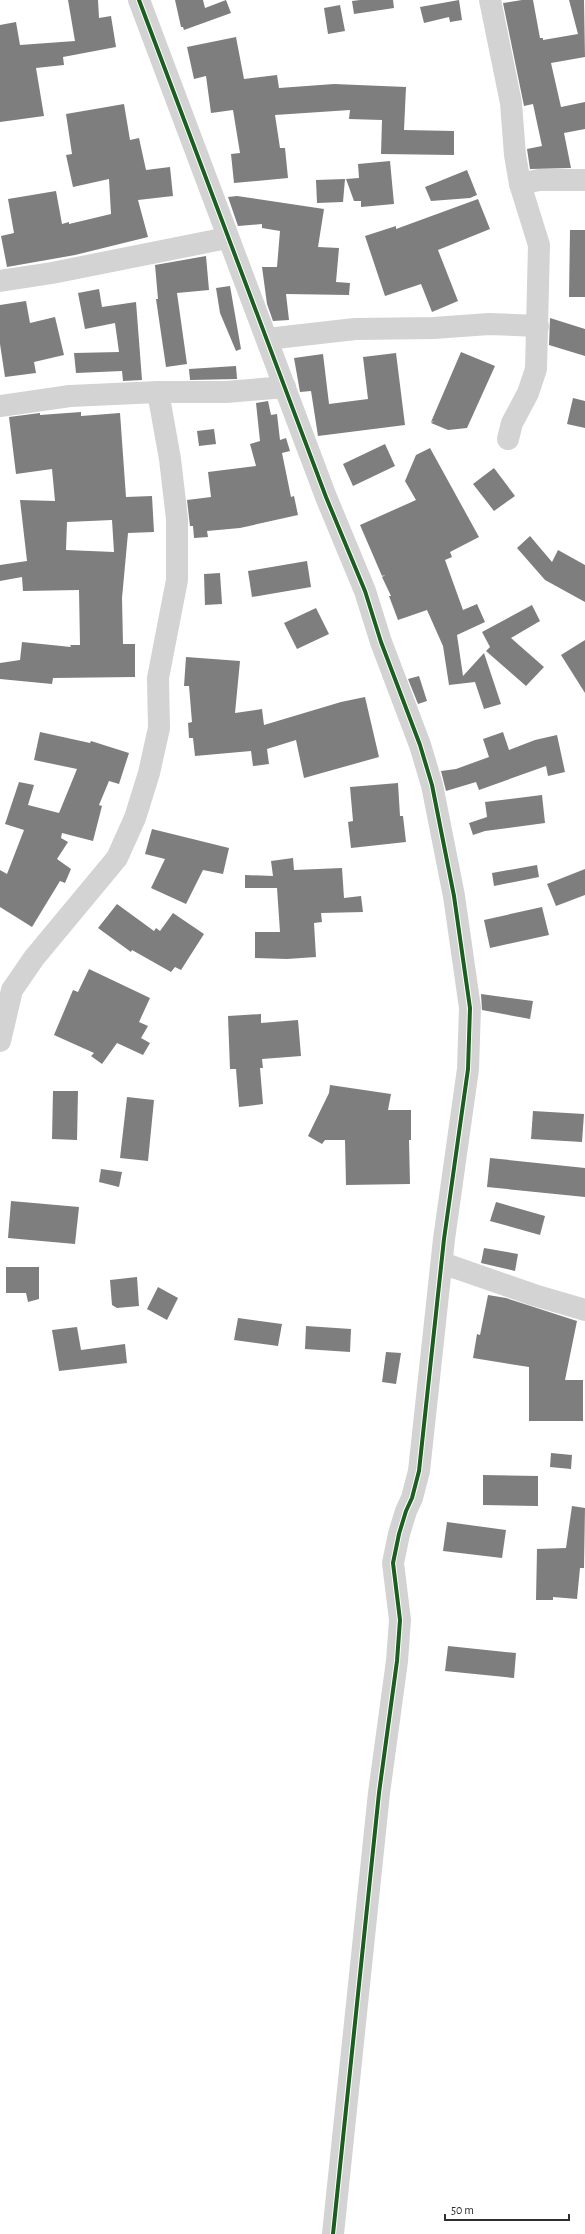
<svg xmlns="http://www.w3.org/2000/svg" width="585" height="2234" font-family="'Alegreya Sans',sans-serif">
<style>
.building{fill:#7e7e7e;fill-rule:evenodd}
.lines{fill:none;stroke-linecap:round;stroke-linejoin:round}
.minor{stroke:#d3d3d3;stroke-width:22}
.cycleway-casing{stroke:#fff;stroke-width:6}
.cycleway{stroke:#1b5e20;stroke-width:4}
</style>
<rect width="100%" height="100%" fill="#fff"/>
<g class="building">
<path d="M68,0H98L99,18L111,16L116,47L63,57L64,65L36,68L44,116L0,122V25L16,22L20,45L75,41Z"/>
<path d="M175,0H203L205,8L226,0L231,13L184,30L183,27H181Z"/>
<path d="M360,0H393L394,8L354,14L352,1Z"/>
<path d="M459,0L462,20L450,22L449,17L424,23L420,7Z"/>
<path d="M522,0H533L540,38H543V40L578,34L569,0H584L585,57L551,63L561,107L585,102V129L564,133L571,168L530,169L527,149L542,146L533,104L524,106L503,3Z"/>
<path d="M340,5L345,31L328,34L324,8Z"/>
<path d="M236,37L244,79L277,75L279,88L334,84L406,87L404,130L454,131V155L381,154L382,120L349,119L350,110L275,115L280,148H285L288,178L234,183L231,154L240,153L233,110L211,113L206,76L194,79L187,47Z"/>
<path d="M124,104L130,140L139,138L146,170L170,167L173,196L138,200L148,237L75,255L7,267L1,236L14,233L8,199L56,191L62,224L69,222V224L111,214L109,179L73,187L66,155L72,154L66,114Z"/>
<path d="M390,161L394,204L361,207V201H354L346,179L359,178L358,164Z"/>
<path d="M467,170L477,195L470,198L431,201L425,187Z"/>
<path d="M345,179L343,202L317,203L316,180Z"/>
<path d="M237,196L324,209L318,247L339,248L336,282L350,283L349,295L286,294L289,320L273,321L267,304L262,267H277L280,231L262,228V224L238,226L228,197Z"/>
<path d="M478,199L490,229L438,250L458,301L432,312L421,284L385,296L365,236L396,226V229Z"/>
<path d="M570,230H585V297H569Z"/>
<path d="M206,256L209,290L177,293L187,364L166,367L156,299H158L155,265Z"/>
<path d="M230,286L241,349L236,351L220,313L216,288Z"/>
<path d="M99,289L102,307L136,302L142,380L123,381L122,371L76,373L74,353L119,352L115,323L85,329L78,293Z"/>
<path d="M26,301L30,323L55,317L64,355L34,362L36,373L5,377L0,344V305Z"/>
<path d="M550,318L585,329V356L549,345Z"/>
<path d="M461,352L495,366L467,428L448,430L431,423L434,421L431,422Z"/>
<path d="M396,353L405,425L318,436L311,391L300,392L294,358L323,354L329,404L368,399L363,357Z"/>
<path d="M236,366L237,379L190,380L189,369Z"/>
<path d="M573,398L585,401V428L567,424Z"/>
<path d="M268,401L271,415L277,414L280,440L286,438L290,451L282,453L291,497L294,496L298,515L240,528L207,531L208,537L194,538L193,526H190L187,500L211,497L208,472L256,466L250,444L260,441L256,403Z"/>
<path d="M81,412V416L120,413L126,497L152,496L154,532L128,533L122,598L123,644H135V677L53,678L52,684L0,679V663L20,660L22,642L71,647L70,645H80L79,590L23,591L22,577L0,581V565L27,561L20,500L55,501L52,469L16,474L9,417L40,413V415ZM112,520L114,552L66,550L67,522Z"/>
<path d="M214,429L216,444L199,446L197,431Z"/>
<path d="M385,444L395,466L353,486L343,464Z"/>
<path d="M430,448L479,537L450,552L452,557L445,560L463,610L477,604L485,622L457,635L463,676L484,653L501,704L484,709L475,682L449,685L443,646L427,610L398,620L389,596H391L382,577L385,575L382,576L360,525L416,500L405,481L416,455Z"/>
<path d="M494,468L515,496L494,511L473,484Z"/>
<path d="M530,536L552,562L558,550L585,565V602L545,580L517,548Z"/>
<path d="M307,561L311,587L252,597L248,571Z"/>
<path d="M220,573L222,604L205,605L204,574Z"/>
<path d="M532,605L540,621L511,638L544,667L526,686L486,651L490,647L482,632Z"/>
<path d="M316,608L329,634L297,649L284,623Z"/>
<path d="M585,640V693L561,655Z"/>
<path d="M186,657L240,661L235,713L262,709L264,725L341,702L365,697L379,757L304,778L296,740L267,749L269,764L253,766L251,751L195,756L193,738H189L188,723L192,722L189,686H184Z"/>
<path d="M419,676L427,701L418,704L408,679Z"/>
<path d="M40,732L90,743L91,741L129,753L119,784L109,781L99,805L102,806L93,841L62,833L61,838L68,842L57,859L71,869L65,883L60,881L32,927L0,907V870L7,874L24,830L5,824L19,782L34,785L28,805L59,813L77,769L34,760Z"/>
<path d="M503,732L509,750L535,740L557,735L565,772L548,776L546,766L479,790L476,782L446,791L441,771L456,769L489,757L483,739Z"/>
<path d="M398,783L400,816H403L406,842L351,848L348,822L353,821L350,787Z"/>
<path d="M542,795L545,823L485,831L473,835L469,823L487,817L485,802Z"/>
<path d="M152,829L229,848L223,874L203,870L186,904L151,888L165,859L145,854Z"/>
<path d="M293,858L294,870L342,868L344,898L361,896L363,912L321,913L322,922L314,923L316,957L287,959L255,958V932H280L277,888H245V875L273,876L271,861Z"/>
<path d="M537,865L539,877L494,886L492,873Z"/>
<path d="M585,869V895L556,906L547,884Z"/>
<path d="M117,904L154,931L156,928L160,931L173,913L204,934L181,970L175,967L171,972L132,950L131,952L98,928Z"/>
<path d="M542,907L549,935L490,948L484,920Z"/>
<path d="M89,969L150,998L139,1022L148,1026L141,1038L150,1043L143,1055L117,1043L102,1064L91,1056L94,1053L54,1035L73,990L78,992Z"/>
<path d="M481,994L533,1001L530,1019L482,1010Z"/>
<path d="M261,1014V1023L298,1020L301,1056L262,1059L263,1068H260L263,1104L239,1107L236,1069H230L228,1016Z"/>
<path d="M330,1085L391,1094L388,1110H411V1140H409L410,1184L346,1185L345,1140H325L322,1144L308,1136L329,1093Z"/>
<path d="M53,1091H78L77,1140L52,1139Z"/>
<path d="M127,1097L154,1100L148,1161L120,1158Z"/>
<path d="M533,1111L584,1114L582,1142L531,1139Z"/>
<path d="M490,1158L585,1168V1197L487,1187Z"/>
<path d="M101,1169L122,1172L119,1187L99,1182Z"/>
<path d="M11,1201L79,1207L75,1244L8,1238Z"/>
<path d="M496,1202L545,1216L540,1235L490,1221Z"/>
<path d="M484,1248L518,1254L515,1271L481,1263Z"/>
<path d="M6,1267H39V1299L28,1302L26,1293H6Z"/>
<path d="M137,1277L139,1306L117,1308L112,1305L110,1280Z"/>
<path d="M158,1287L178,1298L167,1320L147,1309Z"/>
<path d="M488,1295L506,1298L577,1321L565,1380H583V1421H529V1367L473,1358L477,1334L480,1335Z"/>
<path d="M238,1318L282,1324L278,1346L234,1340Z"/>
<path d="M306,1326L351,1329L350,1352L305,1349Z"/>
<path d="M77,1327L81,1350L125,1344L127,1363L59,1371L52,1330Z"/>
<path d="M386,1352L401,1353L396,1384L382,1382Z"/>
<path d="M551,1453L572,1455L571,1469L550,1467Z"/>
<path d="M483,1475L538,1476V1506L483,1505Z"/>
<path d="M572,1506L585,1508L584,1568H580L577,1599L553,1597V1600H536L537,1549L566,1548Z"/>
<path d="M447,1522L506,1530L502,1558L443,1551Z"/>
<path d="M448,1646L516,1653L514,1678L445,1671Z"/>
</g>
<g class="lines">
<g class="minor">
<path d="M139,0L326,497L365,591L381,642L420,745L432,785L454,896L470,1008L468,1069L444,1239L419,1471L412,1498L406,1511L399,1534L393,1563L400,1620L397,1661L379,1793L333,2234"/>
<path d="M490,0L511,103L515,155L520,184L539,245L536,369L528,393L512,423L508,439"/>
<path d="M520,184L539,180H585"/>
<path d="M0,281L52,273L227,238"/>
<path d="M267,339L355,329L434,328L489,324L538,326"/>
<path d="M0,406L70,396L158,392H226L285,387"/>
<path d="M0,1041L12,990L34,958L117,858L135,818L149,773L159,728L158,678L177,580V519L170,459L158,392"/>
<path d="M442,1263L534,1295L585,1310"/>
</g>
<defs>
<path id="cycleway" d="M139,0L326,497L365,591L381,642L420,745L432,785L454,896L470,1008L468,1069L444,1239L419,1471L412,1498L406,1511L399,1534L393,1563L400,1620L397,1661L379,1793L333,2234"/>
</defs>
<use href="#cycleway" class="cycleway-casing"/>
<use href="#cycleway" class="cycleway"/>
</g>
<path d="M445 2214v6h124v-6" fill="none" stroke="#2e2e2e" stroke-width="2"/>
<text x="451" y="2214" font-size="12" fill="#2e2e2e" stroke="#ffffff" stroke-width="3" paint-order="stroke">50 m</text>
</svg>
